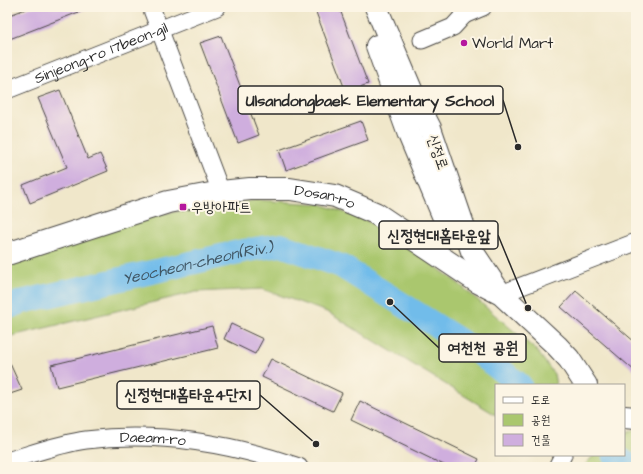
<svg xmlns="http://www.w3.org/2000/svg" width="643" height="474" font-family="'Architects Daughter','Poor Story',sans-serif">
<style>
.green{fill:#aac76e;stroke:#6a794c}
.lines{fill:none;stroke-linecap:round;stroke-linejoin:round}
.river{stroke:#71bcea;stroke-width:24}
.building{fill:#cfaede}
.minor-casing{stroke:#494743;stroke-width:19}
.major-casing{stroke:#494743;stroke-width:24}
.minor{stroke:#fff;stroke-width:17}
.major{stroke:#fff;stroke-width:22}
.poi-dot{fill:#b5179e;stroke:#fcf5e5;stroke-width:1.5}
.labels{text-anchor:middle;stroke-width:4;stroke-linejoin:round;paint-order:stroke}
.poi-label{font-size:15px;fill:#2b2b2b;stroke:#fcf5e5;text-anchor:start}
.street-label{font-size:15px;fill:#2b2b2b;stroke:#fcf5e5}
.water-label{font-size:16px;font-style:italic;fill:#405664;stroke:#fcf5e5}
.leader{fill:none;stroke:#2b2b2b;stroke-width:1.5}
.callout-dot{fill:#2b2b2b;stroke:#fcf5e5;stroke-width:1.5}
.callout{fill:#fcf5e5;stroke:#2b2b2b;stroke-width:1.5}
.callout-label{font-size:16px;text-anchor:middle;font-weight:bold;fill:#2b2b2b}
</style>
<rect width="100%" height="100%" fill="#fcf5e5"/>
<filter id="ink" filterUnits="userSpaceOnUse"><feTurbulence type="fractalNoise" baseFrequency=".025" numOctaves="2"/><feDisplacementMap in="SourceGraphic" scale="8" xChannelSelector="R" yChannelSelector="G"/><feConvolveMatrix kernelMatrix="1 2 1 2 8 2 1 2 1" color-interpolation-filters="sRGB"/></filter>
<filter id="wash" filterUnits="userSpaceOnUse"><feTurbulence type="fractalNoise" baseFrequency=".012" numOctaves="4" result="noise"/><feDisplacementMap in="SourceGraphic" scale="16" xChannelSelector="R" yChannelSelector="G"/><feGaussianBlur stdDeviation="0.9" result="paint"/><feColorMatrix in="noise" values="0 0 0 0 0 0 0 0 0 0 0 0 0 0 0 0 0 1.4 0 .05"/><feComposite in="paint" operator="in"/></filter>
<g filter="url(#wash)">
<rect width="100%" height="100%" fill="#f0e7ca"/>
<g class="green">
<path d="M257,200L321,204L381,226L459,284L537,351L554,374L556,385H496V415L327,312L262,289L196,292L7,337V265L109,229L160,214Z"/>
<path d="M636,430V467H583L594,455H624V433Z"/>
</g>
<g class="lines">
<g class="river">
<path id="s1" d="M7,308L21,302L243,251L281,245L341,266L472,348L520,385"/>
<path d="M614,455L632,467"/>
</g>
</g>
<g id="blocks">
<g class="building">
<path d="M31,7H89V8L7,40V16Z"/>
<path d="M314,7H339L368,84L346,92Z"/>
<path d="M221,36L259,135L238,143L200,43Z"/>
<path d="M60,90L88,159L100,154L108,171L30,203L23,185L67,167L38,98Z"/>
<path d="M361,121L368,140L286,170L279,150Z"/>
<path d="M576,291L636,343V372L561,307Z"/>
<path d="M231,324L263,339L255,354L224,339Z"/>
<path d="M212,326L218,348L57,387L51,365Z"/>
<path d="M7,357L22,390L7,395Z"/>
<path d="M271,359L342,393L333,411L262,377Z"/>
<path d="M360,401L479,459L475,467H448L351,420Z"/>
</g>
</g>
</g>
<g filter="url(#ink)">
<use href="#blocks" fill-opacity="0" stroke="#494743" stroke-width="1"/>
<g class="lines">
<defs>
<g id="minor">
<path d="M151,7L221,192"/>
<path d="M461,7L464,15L483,7"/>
<path d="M422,40L453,27L464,15"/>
<path id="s2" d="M7,90L217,7"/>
<path d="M501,294L636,242"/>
<path id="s3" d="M7,461C31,454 62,443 86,440C158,431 232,444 299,467"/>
<path d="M557,467L563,455"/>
</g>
<g id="major">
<path d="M376,7L415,99L430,128L472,251L498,290"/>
<path d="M377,46L408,132L447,225L441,240L426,247"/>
<path id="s4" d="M7,254L168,202L221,192L250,189H290L335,196L375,213L478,282L501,294L557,346L569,359L586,385"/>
<path d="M624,417L636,418"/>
</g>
</defs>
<use href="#minor" class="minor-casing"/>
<use href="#major" class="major-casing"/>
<use href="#minor" class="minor"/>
<use href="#major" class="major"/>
</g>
</g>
<g class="poi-dot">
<circle cx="464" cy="43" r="4"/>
<rect x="179" y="203" width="8" height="8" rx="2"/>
</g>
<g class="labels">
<g class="poi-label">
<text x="472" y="48">World Mart</text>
<text x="191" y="212">우방아파트</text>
</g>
<g class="street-label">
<text dy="5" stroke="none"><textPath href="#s2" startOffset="101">Sinjeong-ro 17beon-gil</textPath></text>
<text transform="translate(438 152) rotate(71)" y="5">신정로</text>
<text dy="5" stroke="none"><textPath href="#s4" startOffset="328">Dosan-ro</textPath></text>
<text dy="5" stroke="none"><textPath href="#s3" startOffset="149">Daeam-ro</textPath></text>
</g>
<g class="water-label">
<text dy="6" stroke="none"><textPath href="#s1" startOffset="196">Yeocheon-cheon(Riv.)</textPath></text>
</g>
</g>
<path class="leader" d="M518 147L503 100M528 308L498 235M390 302L439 348M316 444L260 395"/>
<g class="callout-dot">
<circle cx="518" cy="147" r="4"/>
<circle cx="528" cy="308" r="4"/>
<circle cx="390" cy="302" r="4"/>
<circle cx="316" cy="444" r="4"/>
</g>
<g class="callout">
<rect x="238" y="86" width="265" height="28" rx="4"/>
<rect x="379" y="221" width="119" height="28" rx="4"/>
<rect x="439" y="334" width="87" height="28" rx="4"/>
<rect x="117" y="381" width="143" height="28" rx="4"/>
</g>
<g class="callout-label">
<text x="370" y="106">Ulsandongbaek Elementary School</text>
<text x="439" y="241">신정현대홈타운앞</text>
<text x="483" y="353">여천천 공원</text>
<text x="188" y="400">신정현대홈타운4단지</text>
</g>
<rect width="643" height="474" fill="none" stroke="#fcf5e5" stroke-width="24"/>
<rect x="495" y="384" width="130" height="72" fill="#fcf5e5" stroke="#a8a49b"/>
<rect x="503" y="397" width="20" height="6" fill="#ffffff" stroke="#a8a49b"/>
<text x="531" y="404" font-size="12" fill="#2b2b2b">도로</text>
<rect x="503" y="414" width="20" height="12" fill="#aac76e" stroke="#a8a49b"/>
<text x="531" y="424" font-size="12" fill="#2b2b2b">공원</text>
<rect x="503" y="434" width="20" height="12" fill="#cfaede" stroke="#a8a49b"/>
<text x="531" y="444" font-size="12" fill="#2b2b2b">건물</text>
</svg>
